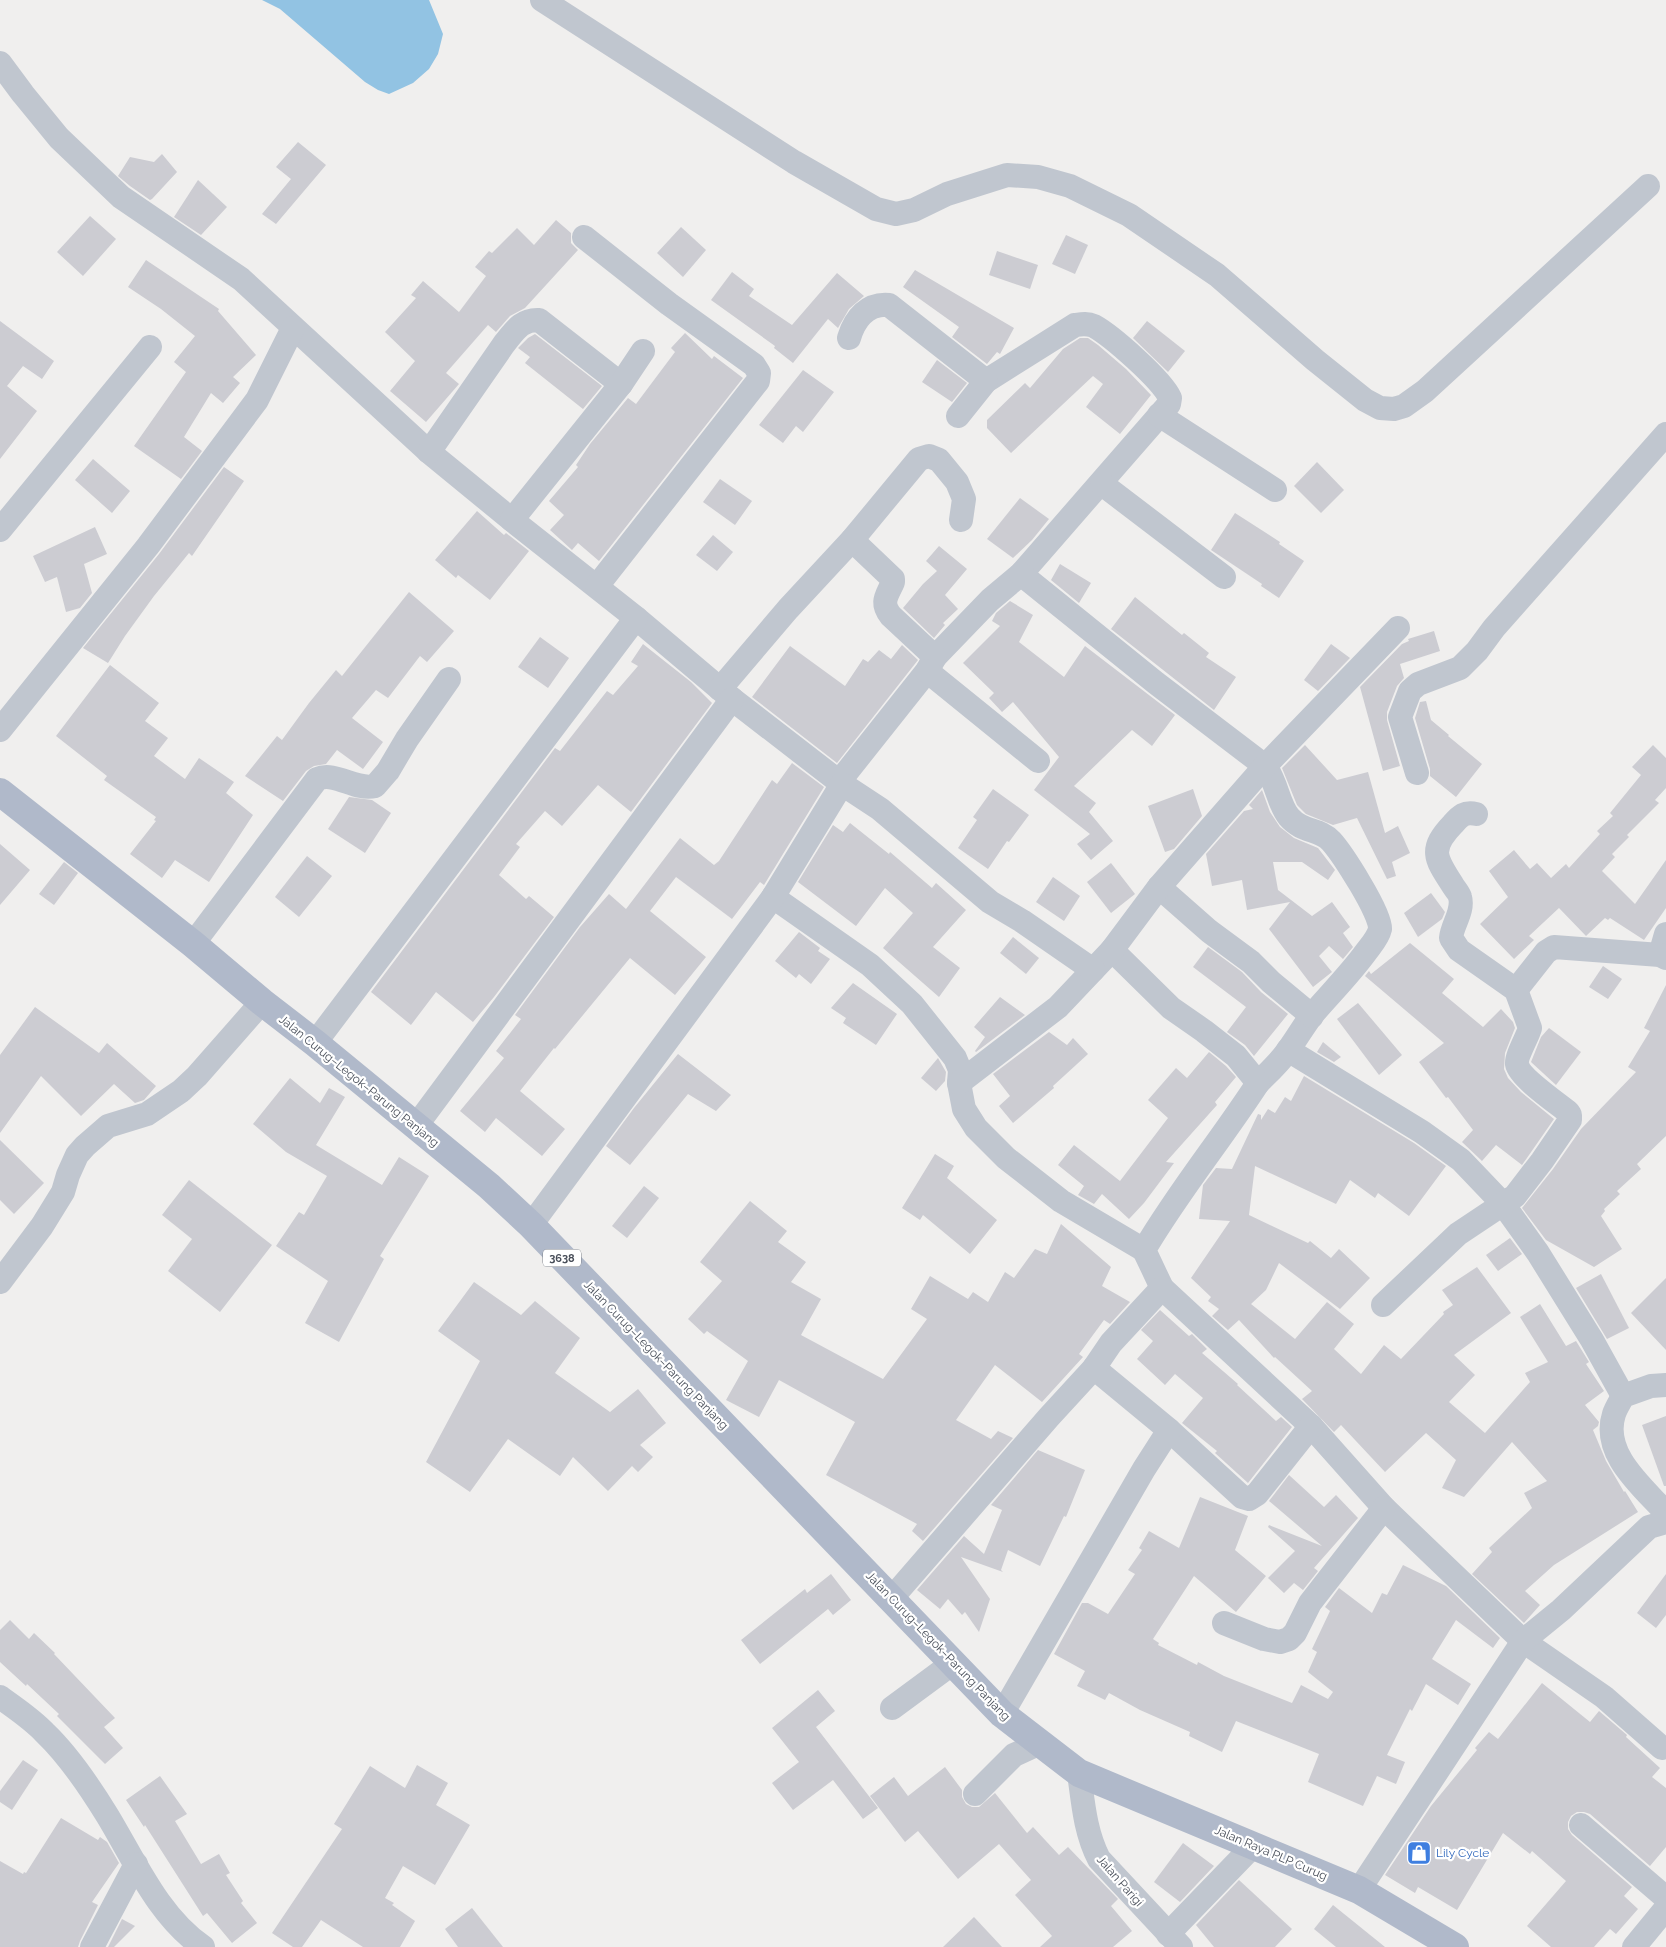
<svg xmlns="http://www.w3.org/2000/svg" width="1666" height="1947" font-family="Raleway,sans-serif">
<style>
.water{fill:#92c3e3}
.building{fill:#ccccd2}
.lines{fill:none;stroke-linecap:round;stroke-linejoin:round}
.minor{stroke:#c0c6cf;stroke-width:24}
.major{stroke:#b0b9ca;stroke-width:28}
.labels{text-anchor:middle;stroke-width:4.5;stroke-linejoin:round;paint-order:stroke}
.shield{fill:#fff;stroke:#7f838b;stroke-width:1}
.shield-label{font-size:11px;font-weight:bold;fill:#484e59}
.street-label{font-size:12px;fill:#484e59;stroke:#fff}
.shop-label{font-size:12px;fill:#366cbe;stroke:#fff;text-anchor:start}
</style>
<rect width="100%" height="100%" fill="#f0efee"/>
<path class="water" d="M262,0H429L443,34L438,54L429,69L413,83L389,94L378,90L365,82L280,9Z"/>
<g class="building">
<path d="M298,142L326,165L276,224L262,214L291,179L276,167Z"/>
<path d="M162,154L177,172L152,199L150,200L130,186L118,176L130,157L154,162Z"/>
<path d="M198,180L227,207L201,235L174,217Z"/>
<path d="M90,216L116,239L83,276L57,252Z"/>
<path d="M556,220L571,233V243L578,250L525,308L510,316L496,332L488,325L446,373L459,384L426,422L390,391L415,361L385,332L416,298L411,295L423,281L459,312L486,276L475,267L489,251L492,253L517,228L534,245Z"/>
<path d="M681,227L706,250L683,277L657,253Z"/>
<path d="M1066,235L1088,245L1075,274L1052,264Z"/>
<path d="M997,251L1038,265L1030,289L989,275Z"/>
<path d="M146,260L219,309L218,311L256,355L233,377L240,383L223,403L211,393L184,437L202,451L181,479L134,446L186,372L174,362L195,336L161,309L128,287Z"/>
<path d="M915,270L1014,328L1000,354L997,352L987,364L952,337L959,327L903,287Z"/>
<path d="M732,272L754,289L749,296L792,325L837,273L864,296L849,309L838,328L828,319L793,363L774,348L775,346L711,300Z"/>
<path d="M0,321L54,361L42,379L23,366L7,386L37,411L0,459Z"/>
<path d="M1147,321L1185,351L1168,372L1133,338Z"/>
<path d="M685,333L712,359L714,356L743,378L599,561L578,543L572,550L550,530L564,515L549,501L578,467L576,465L590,444L628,398L636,404L675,352L671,348Z"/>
<path d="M535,334L602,386L583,409L525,363L530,357L518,348L528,338Z"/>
<path d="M1080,338H1088L1098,345L1126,369L1151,395L1120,434L1086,407L1103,384L1093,376L1011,453L987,428V420L1025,383L1030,388L1063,349Z"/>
<path d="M937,360L967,383L952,402L922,382Z"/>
<path d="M803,370L834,392L803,432L796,426L783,443L759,425Z"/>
<path d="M93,459L130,491L112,513L75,480Z"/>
<path d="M1317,462L1344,490L1321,513L1294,486Z"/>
<path d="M224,467L244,481L192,556L189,553L154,596L125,636L108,663L83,648L159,554Z"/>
<path d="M720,479L752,501L735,525L703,502Z"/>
<path d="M1020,498L1049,519L1032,540L1013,558L987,539Z"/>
<path d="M477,511L504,535L506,533L529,551L490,600L458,575L456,578L435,560Z"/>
<path d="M1235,513L1280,542L1279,544L1304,561L1279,598L1261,586L1262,584L1211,550Z"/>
<path d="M95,527L107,554L84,564L92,593L80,608L66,612L57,577L45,582L33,556Z"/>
<path d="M713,535L733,552L717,571L696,555Z"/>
<path d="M939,546L967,569L945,595L958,609L943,623L945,625L934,638L903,608L923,584L937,571L926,561Z"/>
<path d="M1060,564L1091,583L1079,603L1051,580Z"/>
<path d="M409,592L454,631L427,662L420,656L388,698L376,690L352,718L383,742L363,769L337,750L326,764L314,766L306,771L283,801L245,776L277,736L282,740L309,703L336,670L342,676Z"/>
<path d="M1135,597L1182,635L1184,633L1209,653L1206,657L1236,677L1214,710L1111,629Z"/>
<path d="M1010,601L1033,615L1019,642L1064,677L1085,646L1175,715L1152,746L1132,730L1074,786L1096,803L1089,812L1113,841L1091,860L1077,844L1090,834L1034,790L1059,757L1013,702L1002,712L989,698L994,693L963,663L1000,626L992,621L996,613Z"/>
<path d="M1434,631L1440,651L1400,664L1404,678L1397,686L1387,712V720L1400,766L1383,771L1360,687L1402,644L1409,641L1408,639Z"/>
<path d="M540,637L569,658L548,688L518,667Z"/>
<path d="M643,644L691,682L712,703L631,812L598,785L562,826L545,811L516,844L520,847L499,875L526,899L529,896L554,917L494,997L473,1022L436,992L411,1025L371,992L555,748L560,751L607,691L613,695L638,666L631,662Z"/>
<path d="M1331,644L1350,658L1318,691L1304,680Z"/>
<path d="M902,645L918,660L837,763L752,697L790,646L845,686L863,659L868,662L879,650L891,659Z"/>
<path d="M110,665L159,703L145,721L168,738L154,756L185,779L199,758L234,782L226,793L253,815L209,882L175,860L162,878L130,854L156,821L154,820L156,817L104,780L107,776L56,736Z"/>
<path d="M1426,701L1431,720L1449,735L1448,736L1482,764L1456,797L1430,776V769L1415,718L1420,702Z"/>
<path d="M1305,745L1337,780L1368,772L1385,833L1398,826L1410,853L1392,862L1396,876L1387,879L1357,818L1333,825L1306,814L1297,805L1282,768Z"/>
<path d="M1653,745L1666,758V788L1655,800L1659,803L1627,835L1629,837L1612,854L1615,857L1602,871L1635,904L1666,860V908L1644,940L1610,918L1608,920L1605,918L1586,936L1559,908L1529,936L1534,940L1514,959L1480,924L1508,897L1489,871L1514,850L1530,869L1537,863L1551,878L1566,864L1569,868L1600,834L1597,831L1613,816L1610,813L1641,775L1632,767Z"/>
<path d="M792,763L824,787L764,885L760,882L732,919L676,877L650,911L706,957L675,995L630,958L555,1049L554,1048L520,1091L565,1129L542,1156L496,1118L485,1132L460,1111L504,1058L496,1051L521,1019L515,1015L580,927L609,894L626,909L680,838L714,865L719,861L772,780L777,784Z"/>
<path d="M993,789L1029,815L1009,842L1007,841L988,869L958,848L977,820L973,817Z"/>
<path d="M1193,789L1202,816L1174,849L1165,852L1148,806Z"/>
<path d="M1262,790L1270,812L1280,827L1294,838L1318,848L1335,870L1328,880L1302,862H1273L1278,890L1312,916L1332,902L1350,927L1343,933L1353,947L1343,959L1329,946L1319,956L1332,972L1313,987L1269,929L1290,902L1247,910L1242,880L1212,886L1206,854L1244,811L1253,809L1249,805Z"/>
<path d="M349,797L372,800L391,813L365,853L328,829Z"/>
<path d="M850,823L889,854L890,852L932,888L936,883L966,910L933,947L960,968L939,997L883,948L913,913L885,888L856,926L798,882L833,825L843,832Z"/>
<path d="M0,844L30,870L0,905Z"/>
<path d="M307,856L332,876L299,917L275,897Z"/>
<path d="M64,862L78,873L54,905L39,894Z"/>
<path d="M1111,863L1135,894L1111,913L1087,882Z"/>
<path d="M1053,877L1080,896L1064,921L1036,902Z"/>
<path d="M1431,893L1445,912L1442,919L1418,937L1404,913Z"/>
<path d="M799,932L820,948L818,951L830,959L811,984L799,974L796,978L775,961Z"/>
<path d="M1013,937L1039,958L1026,974L1000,953Z"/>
<path d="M1410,943L1454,979L1442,993L1483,1027L1501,1009L1513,1022L1515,1028L1505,1053L1504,1069L1508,1078L1521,1092L1554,1119L1522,1165L1496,1145L1482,1161L1462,1142L1473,1130L1448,1097L1446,1098L1419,1062L1444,1043L1365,976L1369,971L1371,974Z"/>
<path d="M1208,947L1242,972L1261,992L1288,1014L1254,1056L1245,1045L1227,1032L1246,1007L1193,967Z"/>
<path d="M1603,966L1622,979L1608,999L1589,987Z"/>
<path d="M853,983L897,1014L876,1045L843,1023L846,1018L831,1008Z"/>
<path d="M1666,985V1136L1637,1164L1641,1169L1617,1191L1620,1194L1604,1209L1605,1211L1601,1216L1622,1249L1594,1267L1546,1240L1522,1208L1553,1169L1581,1129L1636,1072L1628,1067L1650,1031L1644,1028Z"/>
<path d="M1000,997L1025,1015L976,1052L975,1051L985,1037L974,1027Z"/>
<path d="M1358,1003L1402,1055L1379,1075L1337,1019Z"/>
<path d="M35,1007L99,1053L107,1043L156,1086L144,1100L135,1103L114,1084L81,1116L41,1076L0,1133V1055Z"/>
<path d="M1549,1028L1581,1052L1556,1085L1531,1062L1541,1037Z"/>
<path d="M1049,1032L1067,1045L1073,1038L1088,1054L1053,1086L1054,1088L1013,1123L999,1106L1010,1096L993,1074Z"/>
<path d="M1323,1042L1341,1057L1334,1062L1317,1052Z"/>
<path d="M1209,1052L1226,1066L1236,1077L1215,1102L1217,1105L1166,1162L1174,1163L1144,1203L1129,1219L1102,1194L1094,1204L1078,1195L1084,1186L1058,1165L1074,1145L1120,1181L1168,1118L1148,1100L1176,1068L1187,1078Z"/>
<path d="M678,1054L731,1095L716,1111L688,1094L630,1165L606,1146L634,1108Z"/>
<path d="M938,1058L946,1072L945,1081L936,1091L921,1078Z"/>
<path d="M1304,1076L1414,1143L1446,1166L1409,1216L1378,1193L1375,1198L1350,1180L1336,1204L1255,1166L1249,1215L1308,1243L1310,1241L1331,1258L1339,1249L1370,1278L1340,1309L1279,1263L1266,1290L1251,1304L1295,1339L1327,1302L1354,1324L1334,1349L1361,1374L1384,1345L1401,1359L1444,1314L1443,1312L1453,1305L1442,1290L1477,1267L1511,1313L1454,1355L1475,1375L1449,1402L1485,1433L1530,1382L1525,1373L1548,1362L1520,1317L1540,1304L1566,1346L1576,1341L1589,1362L1586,1364L1604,1391L1585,1405L1599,1422L1598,1426L1593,1430L1606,1461L1624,1492L1625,1491L1638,1512L1554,1565L1525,1591L1540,1605L1524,1623L1472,1574L1492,1552L1489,1548L1532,1508L1524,1493L1547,1481L1512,1442L1464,1497L1442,1488L1456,1460L1426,1433L1385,1472L1341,1425L1334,1432L1302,1399L1312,1391L1275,1357L1274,1358L1239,1320L1228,1330L1212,1316L1219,1309L1208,1301L1211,1297L1191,1278L1230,1221L1199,1219L1203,1185L1216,1168L1232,1169L1258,1114L1261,1115V1120L1268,1109L1275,1113L1285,1097L1291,1101Z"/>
<path d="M290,1078L320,1103L329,1088L345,1097L316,1145L382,1185L399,1157L429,1176L380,1256L384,1259L339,1342L305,1323L328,1281L276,1246L299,1212L304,1215L327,1176L286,1152L253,1124Z"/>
<path d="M0,1140L44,1183L14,1214L0,1200Z"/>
<path d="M935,1154L954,1166L947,1178L997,1220L970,1254L923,1215L920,1220L902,1208Z"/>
<path d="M189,1180L272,1245L220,1312L168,1271L192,1239L162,1215Z"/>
<path d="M644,1186L659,1198L627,1238L612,1226Z"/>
<path d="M750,1201L787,1231L778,1242L806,1262L791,1282L821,1299L801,1335L883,1379L927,1319L911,1309L930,1276L968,1299L973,1292L988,1302L1005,1272L1014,1278L1035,1249L1047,1254L1061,1224L1111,1267L1102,1286L1130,1302L1110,1324L1104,1320L1079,1354L1083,1357L1042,1402L995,1365L956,1420L991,1439L998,1431L1013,1438L923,1541L912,1531L917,1524L826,1475L855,1422L779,1380L759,1417L726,1400L748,1361L707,1331L704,1334L688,1319L722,1281L700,1262Z"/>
<path d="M1510,1238L1522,1254L1498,1271L1486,1255Z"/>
<path d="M1601,1274L1629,1328L1607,1339L1576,1288Z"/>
<path d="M1666,1278V1350L1631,1313Z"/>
<path d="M474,1282L521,1315L535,1301L580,1338L555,1373L610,1412L638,1389L666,1423L640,1445L653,1457L638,1472L632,1466L608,1491L573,1457L560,1476L508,1439L470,1492L426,1462L480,1361L438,1331Z"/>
<path d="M1160,1310L1189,1336L1192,1334L1207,1349L1202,1353L1238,1384L1237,1385L1276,1421L1281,1417L1292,1427L1248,1483L1215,1453L1217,1451L1182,1423L1203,1398L1175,1374L1165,1385L1137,1359L1153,1341L1141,1330Z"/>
<path d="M1666,1416V1486H1664L1642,1425Z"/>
<path d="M1038,1450L1085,1470L1066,1517L1064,1516L1040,1566L1008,1550L1001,1570L1003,1572L961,1557L990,1599L979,1632L965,1612L962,1615L948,1599L940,1609L917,1590L964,1536L984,1554L1002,1510L991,1505Z"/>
<path d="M1289,1475L1324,1507L1336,1495L1358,1518L1314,1568L1318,1571L1303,1590L1294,1583L1284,1593L1268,1578L1295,1551L1268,1527L1269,1525L1322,1546L1269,1501Z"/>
<path d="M1200,1497L1248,1516L1235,1550L1266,1576L1236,1612L1194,1576L1153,1639L1159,1643L1158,1645L1197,1665L1198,1662L1224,1676L1292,1703L1301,1685L1328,1699L1333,1692L1308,1672L1317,1652L1312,1649L1330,1611L1325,1607L1339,1588L1372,1613L1382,1593L1387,1595L1403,1565L1446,1586L1500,1638L1493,1648L1456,1620L1432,1659L1471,1684L1458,1705L1426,1684L1412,1711L1410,1709L1387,1755L1405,1762L1396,1784L1377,1776L1363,1806L1308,1782L1319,1754L1236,1721L1222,1752L1189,1736L1190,1732L1140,1710L1109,1693L1105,1700L1077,1686L1085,1671L1054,1654L1082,1603H1088L1108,1614L1135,1574L1128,1570L1142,1550L1139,1548L1149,1531L1179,1548Z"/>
<path d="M831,1574L851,1600L833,1615L828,1609L760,1664L741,1640L805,1589L807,1593Z"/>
<path d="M1666,1574V1615L1656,1628L1637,1613Z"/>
<path d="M10,1620L29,1639L34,1633L55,1653L54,1654L115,1718L104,1727L123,1748L105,1764L57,1716L59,1714L27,1684L26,1686L0,1662V1630Z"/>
<path d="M1542,1683L1590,1722L1599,1711L1627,1735L1626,1737L1660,1768L1652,1777L1666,1788V1847L1650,1866L1590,1814L1584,1812H1577L1571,1816L1568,1822V1829L1572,1835L1632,1887L1624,1896L1638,1909L1616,1934L1610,1929L1594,1947H1551L1527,1926L1566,1881L1532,1851L1530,1854L1503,1833L1457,1910L1418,1887L1415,1893L1385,1875L1431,1806L1477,1750L1475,1748L1489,1732L1498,1739Z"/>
<path d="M818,1690L835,1711L816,1727L878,1808L863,1819L833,1780L793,1810L772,1783L799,1762L772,1728Z"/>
<path d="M23,1760L38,1770L12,1810L0,1802V1791Z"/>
<path d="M417,1765L448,1783L436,1805L470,1825L435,1885L403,1866L385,1898L394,1903L392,1905L415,1921L400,1947H363L321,1920L302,1947H293L272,1933L342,1829L334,1824L370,1766L405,1788Z"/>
<path d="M945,1767L962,1790V1797L966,1804L972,1807H979L995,1793L1027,1833L1033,1827L1059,1855L1068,1847L1118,1899L1111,1906L1132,1931L1113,1947H1040L1052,1936L1015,1895L1031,1880L999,1844L958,1879L918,1831L905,1842L870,1796L894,1777L908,1796Z"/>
<path d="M160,1776L187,1814L175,1821L201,1864L219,1854L230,1873L226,1875L243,1901L241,1903L257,1923L232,1943L207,1913L203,1916L145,1825L144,1827L126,1800Z"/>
<path d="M61,1818L98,1840L100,1837L107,1842L119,1863L92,1902L98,1905L80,1941L78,1947H0V1861L23,1874L24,1872L26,1873Z"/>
<path d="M1183,1843L1214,1866L1180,1902L1154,1882Z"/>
<path d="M1239,1880L1292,1929L1275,1947H1214L1196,1925Z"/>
<path d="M1333,1905L1385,1947H1336L1314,1929Z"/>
<path d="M472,1908L503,1947H458L445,1929Z"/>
<path d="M974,1917L1002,1947H943Z"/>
<path d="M122,1919L135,1926L114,1947H108Z"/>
</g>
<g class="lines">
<g class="minor">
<path d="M542,0L794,162L876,209L896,214L914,210L947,194L1007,175L1038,177L1070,186L1129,215L1217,275L1315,360L1365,400L1380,408L1394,409L1404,406L1425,391L1648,186"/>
<path d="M0,63L23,94L59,138L121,197L241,279L429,452L512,520L636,618L732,699L842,784L846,773L927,671L935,657L990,600L1021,574L1164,410L1169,404L1170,398C1162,380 1112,336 1094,326C1087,323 1082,324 1075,325L986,381L958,416"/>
<path d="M584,237L669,304L754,365L759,373L758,381L597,586"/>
<path d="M849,338C855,318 868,303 889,305L986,381"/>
<path d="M1159,415L1275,490"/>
<path d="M429,452L504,344C514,332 521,319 539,320L621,384"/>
<path d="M1102,484L1224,577"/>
<path d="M512,520L621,384L643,351"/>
<path d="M0,530L150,347"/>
<path d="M852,540L893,579V582C887,596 880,602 891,616L935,657"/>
<path d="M1021,574L1156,683L1265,766C1277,782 1278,804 1289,817C1303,833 1319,828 1331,841C1342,853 1382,915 1380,929C1378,938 1371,945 1366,952C1350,974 1330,994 1312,1015C1303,1027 1295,1041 1286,1053C1278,1064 1268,1073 1258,1083"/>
<path d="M927,671L1038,761"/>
<path d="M720,689L788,609L852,540L919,459L929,456L939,460L957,482L964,499L961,520"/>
<path d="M0,730L148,546L257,400L293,328"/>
<path d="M1417,773L1400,717L1410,691L1418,684L1460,668L1477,651L1494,628L1666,434"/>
<path d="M1159,887L1209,931L1251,962L1271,982L1312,1016"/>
<path d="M773,897L870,965L912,1004L955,1058L960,1070L959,1083L964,1109L976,1128L1006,1158L1061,1201L1144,1250"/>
<path d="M193,944L317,779C336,771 355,791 375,786L388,771L407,739L449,679"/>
<path d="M1112,950L1171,1008L1204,1031L1236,1056L1258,1083C1221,1140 1178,1192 1144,1250L1162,1288L1311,1426L1384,1508L1523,1641L1604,1697L1662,1748"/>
<path d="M1660,955L1666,934"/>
<path d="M1516,990L1546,952L1554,947L1660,955L1666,958"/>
<path d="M315,1043L636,618"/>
<path d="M1288,1050L1422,1132L1461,1160L1503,1204L1538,1253L1592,1340L1623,1396"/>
<path d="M959,1083L1058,1007L1112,950L1159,887L1265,766L1398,628"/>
<path d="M416,1126L732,699"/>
<path d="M531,1225L773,897L842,784L880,809L990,902L1022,921L1093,970"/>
<path d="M0,1282L42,1226L63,1192L68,1175L77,1155L85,1146L108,1126L147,1114L181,1091L197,1076L262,1002"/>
<path d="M1383,1305L1458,1234L1515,1196L1542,1161L1570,1120V1115L1568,1112C1557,1103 1519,1077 1517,1064C1516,1056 1528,1036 1530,1028L1516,990L1459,950L1451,938C1452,925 1464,911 1460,897C1459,893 1454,888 1452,884C1435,858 1429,849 1453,824C1460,816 1465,811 1476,814"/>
<path d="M1094,1368L1169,1430L1242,1497L1249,1499L1257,1494L1311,1426"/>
<path d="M1666,1385L1651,1386L1623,1396C1620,1402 1616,1408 1614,1414C1601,1454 1643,1487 1666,1513"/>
<path d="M891,1599L1049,1417L1094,1368L1111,1343L1162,1288"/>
<path d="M1224,1623L1264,1639L1280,1642L1289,1639L1295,1633L1310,1603L1384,1508"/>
<path d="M0,1697C15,1708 32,1719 45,1733C67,1754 91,1789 107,1815C135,1861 158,1916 203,1947"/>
<path d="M892,1708L953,1663"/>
<path d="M1002,1714L1144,1469L1169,1430"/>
<path d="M1079,1773C1083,1802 1085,1832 1099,1859L1181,1947"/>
<path d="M975,1794L1014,1755L1040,1743"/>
<path d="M1581,1825L1666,1898"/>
<path d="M1359,1890L1523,1641L1561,1610L1649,1527L1666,1522"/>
<path d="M1168,1934L1253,1846"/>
<path d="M92,1947L136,1864"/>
<path d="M1634,1947L1666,1908"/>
</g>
<path class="major" d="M0,792L193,944L262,1002L315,1043L489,1186L531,1225L1002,1714L1079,1773L1359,1890L1455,1947"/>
</g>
<defs>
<symbol id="shop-square" viewBox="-11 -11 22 22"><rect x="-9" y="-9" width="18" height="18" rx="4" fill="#3f7fe0" stroke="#fff"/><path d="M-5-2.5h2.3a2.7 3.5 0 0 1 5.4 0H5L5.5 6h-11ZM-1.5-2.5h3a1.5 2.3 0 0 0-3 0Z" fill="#fff"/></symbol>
</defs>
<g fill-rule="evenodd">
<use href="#shop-square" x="1405" y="1839" width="28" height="28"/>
</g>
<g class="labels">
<rect class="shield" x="543" y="1249.5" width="38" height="17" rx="4"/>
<g class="shield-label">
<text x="562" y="1262">3638</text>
</g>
<g class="street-label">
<text transform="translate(359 1081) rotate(39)" y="4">Jalan Curug–Legok–Parung Panjang</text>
<text transform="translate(656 1355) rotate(46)" y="4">Jalan Curug–Legok–Parung Panjang</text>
<text transform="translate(938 1646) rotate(46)" y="4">Jalan Curug–Legok–Parung Panjang</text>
<text transform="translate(1271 1853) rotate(23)" y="4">Jalan Raya PLP Curug</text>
<text transform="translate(1120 1881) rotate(49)" y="4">Jalan Parigi</text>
</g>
<g class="shop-label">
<text x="1436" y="1857">Lily Cycle</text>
</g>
</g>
</svg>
